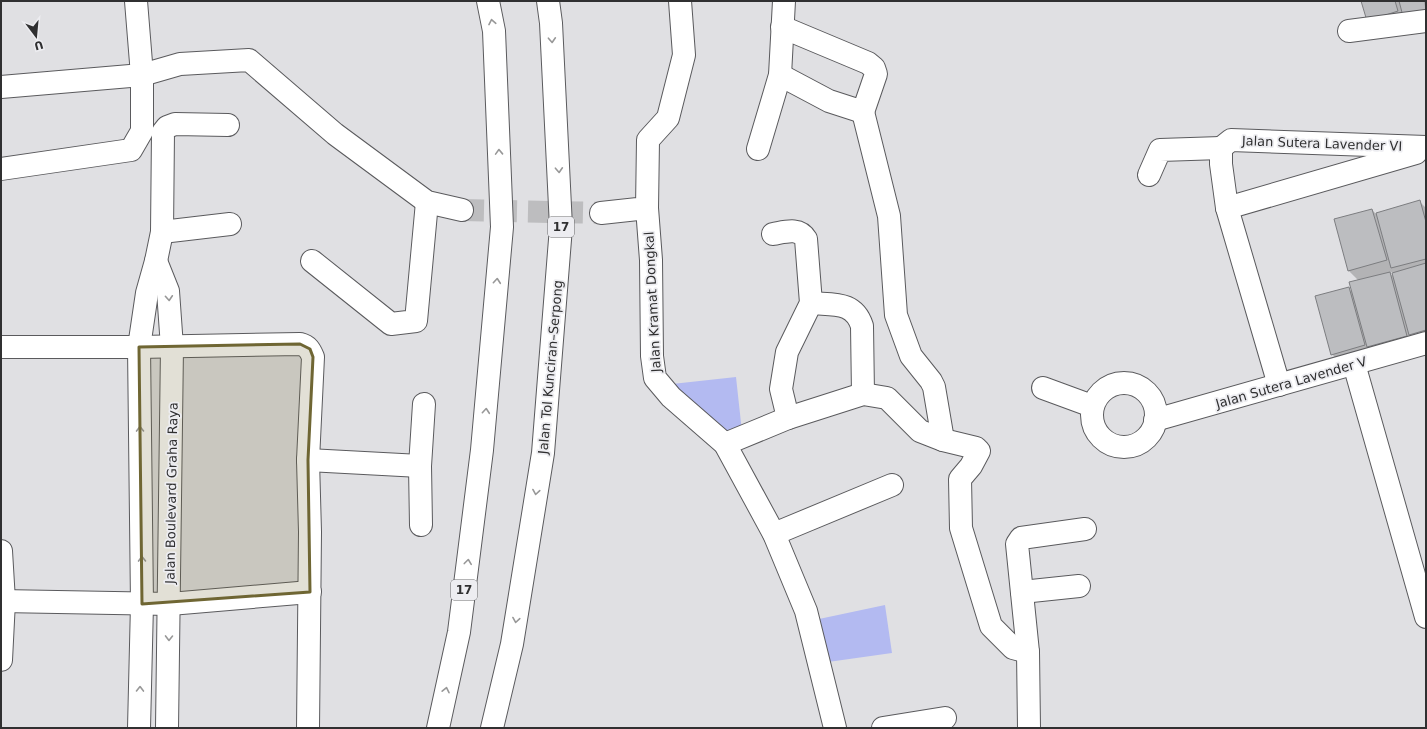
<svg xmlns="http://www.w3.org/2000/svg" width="1427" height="729" font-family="'DejaVu Sans',sans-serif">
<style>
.green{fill:#b3baf1}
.shadow{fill:#0003;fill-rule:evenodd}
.building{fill:#bcbdc0;stroke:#7c7d80}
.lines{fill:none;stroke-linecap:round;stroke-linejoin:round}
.street-tunnel{stroke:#bdbdbf;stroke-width:22;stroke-dasharray:22 11;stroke-linecap:butt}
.street-casing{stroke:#5a5a5d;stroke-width:24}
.highway-casing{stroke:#5a5a5d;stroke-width:24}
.street{stroke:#fff;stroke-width:22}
.highway{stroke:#fff;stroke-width:22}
.oneway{stroke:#989898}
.marked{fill:#6f6633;fill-opacity:0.2;stroke:#6f6633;stroke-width:3;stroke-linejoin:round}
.labels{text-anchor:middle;stroke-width:3.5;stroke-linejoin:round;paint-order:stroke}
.shield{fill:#ededf1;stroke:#69696b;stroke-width:1}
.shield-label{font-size:12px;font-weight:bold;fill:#303031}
.street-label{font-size:13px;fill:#303031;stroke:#ededf1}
</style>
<rect width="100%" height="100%" fill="#e0e0e3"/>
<g class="green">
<path d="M736,377L742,432L727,437L705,412L672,384Z"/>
<path d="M885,605L892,653L828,662L819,619Z"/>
</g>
<g class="shadow">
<path d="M1362,1H1426V26L1383,36Z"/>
<path d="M1420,202L1426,208V350L1342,365L1332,354L1348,288L1353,293L1359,281L1349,271L1372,210L1376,214ZM1393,272L1395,278L1389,273Z"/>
</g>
<g class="building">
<path d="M1361,1H1395L1398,11L1367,21Z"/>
<path d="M1399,1H1425L1426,13L1404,20Z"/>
<path d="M1420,200L1426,222V259L1391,268L1376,213Z"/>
<path d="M1372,209L1387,260L1348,271L1334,219Z"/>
<path d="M1426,263V330L1409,335L1392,273Z"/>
<path d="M1390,272L1407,336L1367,347L1349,282Z"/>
<path d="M1349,287L1365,345L1331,355L1315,296Z"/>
</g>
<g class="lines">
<path class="street-tunnel" d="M462,210L601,213"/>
<defs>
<g id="street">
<path d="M1349,31L1426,21"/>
<path d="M780,75L829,101L863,112L876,74L874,68L868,63L782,27"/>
<path d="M1,87L142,75L180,64L249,60L335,134L427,202L462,210"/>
<path d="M863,112L889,216L896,315L911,356L931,381L934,387L943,440"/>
<path d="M1221,148V164L1227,208L1279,385"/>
<path d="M1221,148L1231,140L1426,147"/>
<path d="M758,149L780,75L784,1"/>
<path d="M1,169L131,150L142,131V75L136,1"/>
<path d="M1149,175L1160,150L1221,148"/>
<path d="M647,208L651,260L652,356L655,378L671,397L725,444L774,534L806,611L835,728"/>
<path d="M1227,208L1416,153"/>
<path d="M601,213L647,208L648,140L668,118L684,55L680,1"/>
<path d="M162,232L230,224"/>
<path d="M773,234C785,232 799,227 806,239L811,303L787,352L781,389L788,418"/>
<path d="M156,261L168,291L172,347L167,728"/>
<path d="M312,261L391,324L416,321L427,202"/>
<path d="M811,303C834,305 854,301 862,326L863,394"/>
<path d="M1,347H139L300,344C308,346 310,350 313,357L308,460L310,532L308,728"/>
<path d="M1354,364L1426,617"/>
<circle cx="1124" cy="415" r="32"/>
<path d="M1043,388L1092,406"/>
<path d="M1155,420L1426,343"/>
<path d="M725,444L788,418L863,394L887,398L920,431L943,440L976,448L979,451L971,466L960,479L961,528L991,626L1013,648L1028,652"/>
<path d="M308,460L420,466"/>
<path d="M421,525L420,466L424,404"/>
<path d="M774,534L892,485"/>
<path d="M1,551L4,601L1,660"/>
<path d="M1022,592L1079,586"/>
<path d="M1,601L170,604L310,592"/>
<path d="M139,728L142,604L139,347L147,293L156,261L162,232L163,132L167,127L175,124L228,125"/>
<path d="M883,728L945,718"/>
<path d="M1029,728L1028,652L1017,544L1021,538L1085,529"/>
</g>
<g id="highway">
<path d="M438,728L459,632L482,450L502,227L494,31L488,1"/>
<path d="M492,728L512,644L543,453L561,227L551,23L548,1"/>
</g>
</defs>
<use href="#street" class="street-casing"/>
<use href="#highway" class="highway-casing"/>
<use href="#street" class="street"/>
<use href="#highway" class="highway"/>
</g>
<defs><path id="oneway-chevron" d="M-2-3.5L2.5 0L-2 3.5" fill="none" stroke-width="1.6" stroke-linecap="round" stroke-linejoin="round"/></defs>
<g class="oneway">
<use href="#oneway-chevron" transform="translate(492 22) rotate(-101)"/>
<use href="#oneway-chevron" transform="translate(552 40) rotate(87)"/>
<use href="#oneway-chevron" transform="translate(499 152) rotate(-92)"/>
<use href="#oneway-chevron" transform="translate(559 170) rotate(87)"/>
<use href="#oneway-chevron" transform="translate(497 281) rotate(-85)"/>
<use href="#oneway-chevron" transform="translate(169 298) rotate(86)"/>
<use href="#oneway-chevron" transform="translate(486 411) rotate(-85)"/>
<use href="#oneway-chevron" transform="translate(140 429) rotate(-91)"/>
<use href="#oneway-chevron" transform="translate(536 492) rotate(99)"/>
<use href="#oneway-chevron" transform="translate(142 559) rotate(-91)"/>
<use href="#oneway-chevron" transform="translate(468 562) rotate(-83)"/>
<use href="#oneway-chevron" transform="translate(516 620) rotate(99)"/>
<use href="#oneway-chevron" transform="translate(169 638) rotate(91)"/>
<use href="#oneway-chevron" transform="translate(140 689) rotate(-89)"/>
<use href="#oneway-chevron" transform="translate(446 690) rotate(-78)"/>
</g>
<path class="marked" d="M300,344L310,349L313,357L308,460L310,592L142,604L139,347Z"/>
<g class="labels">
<g class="shield">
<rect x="548" y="217" width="26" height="20" rx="3"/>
<rect x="451" y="580" width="26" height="20" rx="3"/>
</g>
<g class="shield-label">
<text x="561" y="231">17</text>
<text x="464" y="594">17</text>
</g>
<g class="street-label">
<text transform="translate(1322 143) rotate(2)" y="5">Jalan Sutera Lavender VI</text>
<text transform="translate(652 302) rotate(-93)" y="5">Jalan Kramat Dongkal</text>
<text transform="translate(550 367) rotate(-85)" y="5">Jalan Tol Kunciran–Serpong</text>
<text transform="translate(1291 382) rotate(-16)" y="5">Jalan Sutera Lavender V</text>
<text transform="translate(171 493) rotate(-89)" y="5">Jalan Boulevard Graha Raya</text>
</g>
</g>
<rect width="1427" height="729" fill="none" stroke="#303031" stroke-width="4"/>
<g transform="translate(36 36) rotate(164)" stroke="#ededf1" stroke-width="3" paint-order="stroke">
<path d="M0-3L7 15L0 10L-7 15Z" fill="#303031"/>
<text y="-6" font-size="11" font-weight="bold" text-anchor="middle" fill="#303031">U</text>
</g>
</svg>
